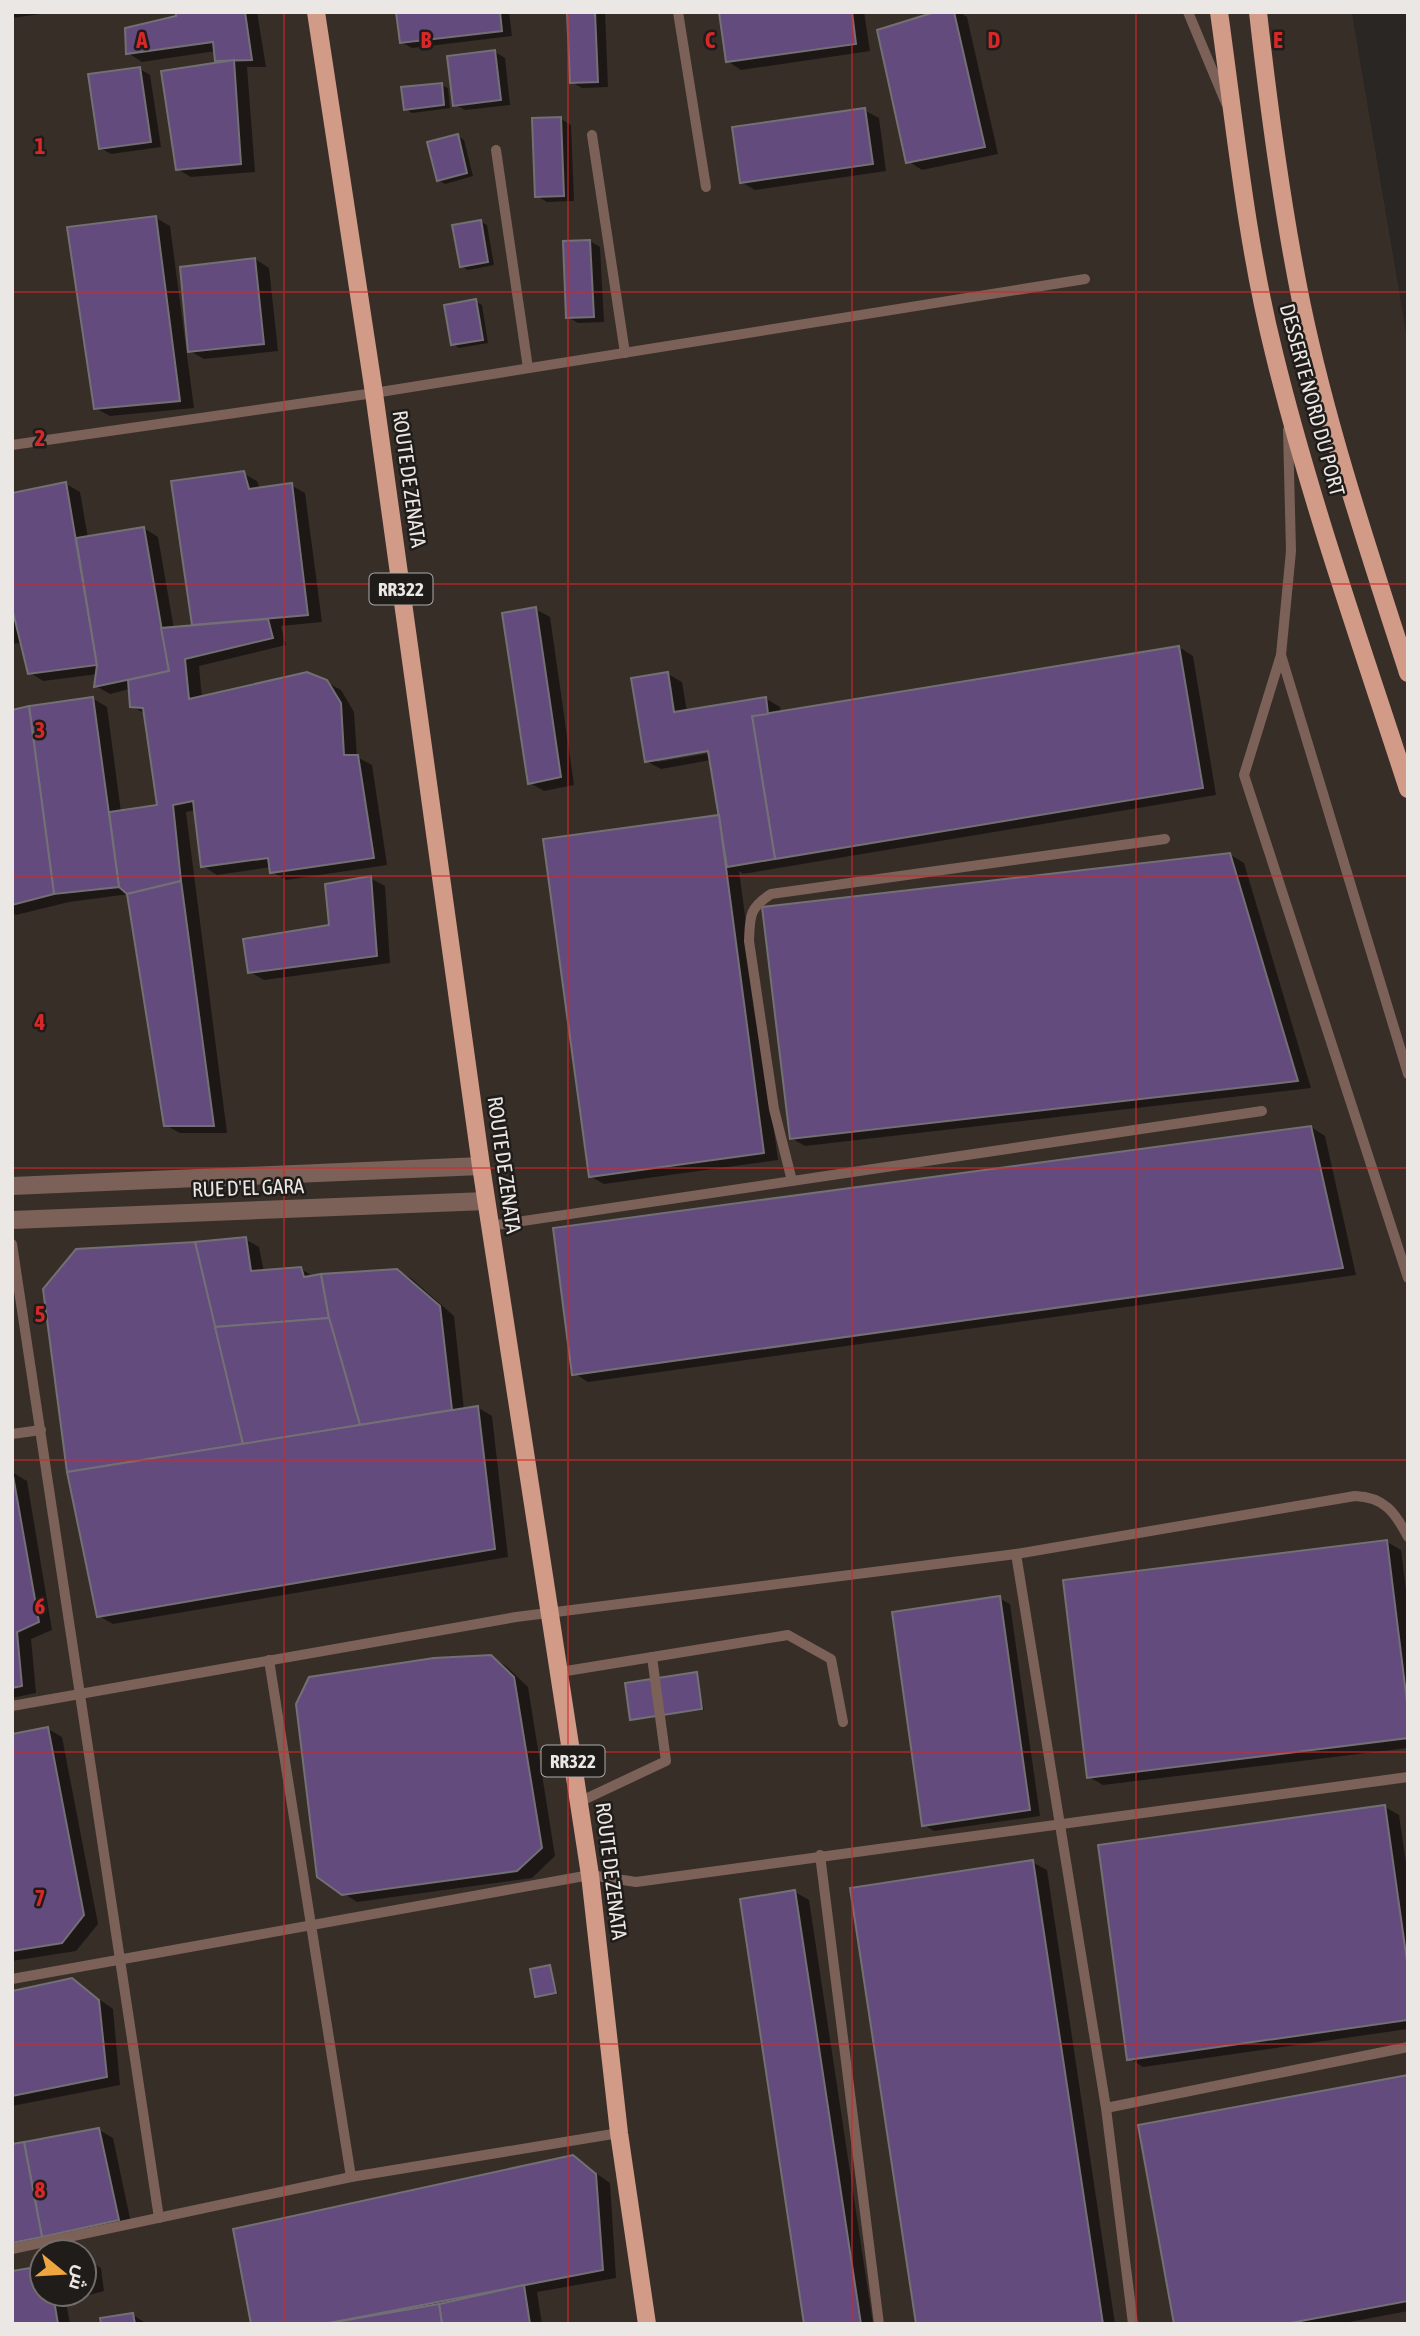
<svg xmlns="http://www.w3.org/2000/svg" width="1420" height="2336" font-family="'Asap Condensed',Cairo,sans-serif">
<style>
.built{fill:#372e28;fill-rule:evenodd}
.pier{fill:#292623}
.shadow{fill:#0007;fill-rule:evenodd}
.building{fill:#634b7e;stroke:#727074;stroke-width:2}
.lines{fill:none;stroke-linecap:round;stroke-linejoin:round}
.service{stroke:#7c6158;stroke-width:10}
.tertiary{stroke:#7c6158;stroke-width:18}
.primary{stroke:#d29b87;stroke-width:18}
.grid{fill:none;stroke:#d62828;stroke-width:2;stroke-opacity:0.55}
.labels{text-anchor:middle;stroke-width:5;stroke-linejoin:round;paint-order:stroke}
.shield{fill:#201c1a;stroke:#adaaa8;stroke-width:2}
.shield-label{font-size:19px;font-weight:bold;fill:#eae7e5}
.street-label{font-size:21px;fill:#eae7e5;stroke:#201c1a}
.grid-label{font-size:23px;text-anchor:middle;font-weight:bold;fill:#d62828;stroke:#201c1a;stroke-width:5;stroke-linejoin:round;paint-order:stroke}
</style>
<rect width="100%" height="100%" fill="#292623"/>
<path class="built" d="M12,12H1352L1408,343V2324H12ZM42,2252H84V2294H42Z"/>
<path class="pier" d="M1352,12H1399L1408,65V343Z"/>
<g class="shadow">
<path d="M12,12H55L12,18Z"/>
<path d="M177,12H257L266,67H247L255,172L191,177L177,169L163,73L217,62L216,51L142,62L128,53L178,18Z"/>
<path d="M398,12H509L512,36L412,48L401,42Z"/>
<path d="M569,12H605L608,87L582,88L571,82Z"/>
<path d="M720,12H864L870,51L741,70L727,61Z"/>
<path d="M941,12H959L967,17L998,154L922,170L908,161Z"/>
<path d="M495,52L505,58L510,105L465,110L454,104Z"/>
<path d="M140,69L150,75L161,147L111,154L100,148Z"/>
<path d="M441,85L448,88L450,108L412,113L406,109Z"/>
<path d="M864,110L879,118L886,171L755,190L741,182Z"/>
<path d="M561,119L571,125L574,201L547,202L537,196Z"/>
<path d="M458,136L464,140L473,176L445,184L438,180Z"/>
<path d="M156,218L170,226L194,408L110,416L95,408Z"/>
<path d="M481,222L487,225L494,265L468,270L461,266Z"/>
<path d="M590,241L600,247L604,322L578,323L568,317Z"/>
<path d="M255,259L269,268L278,351L204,359L190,351Z"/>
<path d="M475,301L482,305L488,343L459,348L453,344Z"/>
<path d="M243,473L257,481L260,489L291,485L305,493L322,622L281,626L286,645L199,666L202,698L326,682L341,690L354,712L357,757L372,765L387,865L286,880L272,872L271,867L217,875L203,866L196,810L186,812L227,1133H180L165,1125L129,894L69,902L16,915L12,913V712L92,698L107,707L121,812L159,806L146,714L131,706L130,689L110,694L96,686L98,674L43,681L29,672L20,643L12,644V495L66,484L80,492L88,538L144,528L158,537L174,629L194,627L173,482Z"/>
<path d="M535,609L550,617L574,785L544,791L530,783Z"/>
<path d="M1179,647L1193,656L1216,795L743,874L739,871L778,1160L604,1184L590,1176L721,816L711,760L661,769L646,761L668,674L682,682L687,712L765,698L780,707L781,714ZM716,748L717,752L657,762V758Z"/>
<path d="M1229,854L1244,863L1311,1088L805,1146L791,1138Z"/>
<path d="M370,878L385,886L390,963L264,980L250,972L331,927Z"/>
<path d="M1311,1127L1325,1136L1356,1275L588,1382L574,1373Z"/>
<path d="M245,1239L259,1247L264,1272L301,1269L316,1278L397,1270L412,1279L454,1316L464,1410L477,1407L492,1416L508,1557L113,1624L99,1616Z"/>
<path d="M12,1472L27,1481L52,1630L31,1639L36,1693L12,1698Z"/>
<path d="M1387,1542L1401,1550L1408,1606V1748L1103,1785L1089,1777Z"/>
<path d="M999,1598L1010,1604L1040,1816L934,1831L924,1825Z"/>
<path d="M491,1657L506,1666L528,1687L555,1856L532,1878L357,1902L343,1893Z"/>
<path d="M696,1674L704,1710L632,1719Z"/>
<path d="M48,1729L62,1737L98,1924L76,1951L12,1961V1735Z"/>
<path d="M1385,1807L1399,1815L1408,1877V2029L1143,2067L1129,2058Z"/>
<path d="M1032,1862L1047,1870L1115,2324H918Z"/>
<path d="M795,1892L809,1900L873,2324H806Z"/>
<path d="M550,1967L558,1994L539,1997L537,1996Z"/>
<path d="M72,1980L113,2009L120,2085L12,2106V1993Z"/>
<path d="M1408,2076V2311L1339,2324H1176Z"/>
<path d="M99,2130L113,2138L132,2228L12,2253V2146Z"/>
<path d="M573,2157L610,2183L616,2278L537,2292L542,2324H253Z"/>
<path d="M87,2259L101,2268L104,2291L66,2301L70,2324H12L42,2268V2294H84V2260Z"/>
<path d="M133,2315L147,2324H103Z"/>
</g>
<g class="building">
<path d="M176,12H245L252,60L215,61L213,42L126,54L125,28L176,16Z"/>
<path d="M396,12H500L502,31L400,43Z"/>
<path d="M567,12H595L598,82L570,83Z"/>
<path d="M719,12H852L856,44L726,62Z"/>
<path d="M935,12H954L985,147L906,163L877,30Z"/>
<path d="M495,50L501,100L453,106L447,56Z"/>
<path d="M234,60L241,164L176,170L161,71Z"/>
<path d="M140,67L151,142L99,149L88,74Z"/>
<path d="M442,83L444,105L404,110L401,87Z"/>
<path d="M865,108L873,164L740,183L732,127Z"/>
<path d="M561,117L564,196L535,197L532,118Z"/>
<path d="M458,134L467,173L437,181L427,142Z"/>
<path d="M156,216L180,401L94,409L67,227Z"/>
<path d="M481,220L488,262L460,267L452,225Z"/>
<path d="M590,240L594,317L566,318L563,241Z"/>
<path d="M255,258L264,344L188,352L180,267Z"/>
<path d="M476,299L483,340L451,345L444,305Z"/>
<path d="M244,471L249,489L292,483L308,615L192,625L171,481Z"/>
<path d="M66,482L97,665L28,674L12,608V493Z"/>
<path d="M144,527L169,671L94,687L97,665L76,538Z"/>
<path d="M536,607L561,777L528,784L502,613Z"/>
<path d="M268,619L273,638L185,659L189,699L307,672L327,680L341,703L344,755H358L374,858L270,873L268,858L201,867L193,801L173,805L181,881L127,894L119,887L109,812L157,805L143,708L130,707L128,680L169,671L161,628Z"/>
<path d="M1179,646L1203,788L775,859L752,716Z"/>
<path d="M668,672L674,712L766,697L768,714L752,716L775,859L727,867L708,751L645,762L631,678Z"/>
<path d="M93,697L119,887L54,894L29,706Z"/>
<path d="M29,706L54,894L12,905V710Z"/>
<path d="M719,815L764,1153L589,1177L543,839Z"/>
<path d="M1230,853L1298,1081L790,1139L762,907Z"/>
<path d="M371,876L377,956L248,973L243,939L329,925L325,884Z"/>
<path d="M181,881L214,1126H164L127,894Z"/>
<path d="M1311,1126L1343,1268L572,1375L553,1228Z"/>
<path d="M246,1237L251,1271L301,1267L304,1277L321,1274L329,1318L215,1327L195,1242Z"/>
<path d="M195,1242L243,1444L67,1472L43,1289L76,1249Z"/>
<path d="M397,1269L440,1306L452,1410L360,1425L329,1318L321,1274Z"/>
<path d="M329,1318L360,1425L243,1444L215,1327Z"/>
<path d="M478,1406L495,1549L97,1617L67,1472Z"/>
<path d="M12,1470L39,1622L17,1632L22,1686L12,1688Z"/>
<path d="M1387,1540L1408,1710V1738L1087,1778L1063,1580Z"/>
<path d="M1000,1596L1030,1810L922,1826L892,1612Z"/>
<path d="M491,1655L514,1677L542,1848L517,1871L342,1895L317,1877L296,1704L309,1677L434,1658Z"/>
<path d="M697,1672L702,1709L630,1720L625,1683Z"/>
<path d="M48,1727L84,1915L62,1943L12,1951V1734Z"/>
<path d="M1385,1805L1408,1968V2020L1127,2060L1098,1845Z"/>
<path d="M1033,1860L1103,2324H916L850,1888Z"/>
<path d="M795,1890L861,2324H804L740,1899Z"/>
<path d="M550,1965L556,1993L535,1997L530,1969Z"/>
<path d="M72,1978L99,2000L107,2077L12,2096V1991Z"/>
<path d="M1408,2075V2301L1285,2324H1174L1138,2125Z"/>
<path d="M99,2128L119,2220L42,2237L24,2142Z"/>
<path d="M24,2142L42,2237L12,2243V2144Z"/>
<path d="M573,2155L596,2174L603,2270L324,2324H251L233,2229Z"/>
<path d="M84,2258H87L90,2284L84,2285Z"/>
<path d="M42,2266V2294H53L58,2324H12V2271Z"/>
<path d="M524,2285L530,2324H442L439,2304Z"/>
<path d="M439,2304L442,2324H324Z"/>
<path d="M133,2313L135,2324H101L100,2318Z"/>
</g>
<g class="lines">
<g class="service">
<path d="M678,12L706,187"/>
<path d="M1188,12L1226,103"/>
<path d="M592,135L625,353"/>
<path d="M496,150L528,368"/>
<path d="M1288,430L1291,551L1281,655L1408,1074"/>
<path d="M12,445L374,393L1085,279"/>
<path d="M1281,655L1244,775L1408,1278"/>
<path d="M792,1181L774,1109L749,941C750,916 749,908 771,894L1165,839"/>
<path d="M490,1226L1262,1111"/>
<path d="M12,1244L159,2218"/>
<path d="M12,1434L41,1430"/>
<path d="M1016,1554L1106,2108L1133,2324"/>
<path d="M269,1660L351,2177"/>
<path d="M560,1672L788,1635L831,1659L843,1722"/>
<path d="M12,1706L516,1617L1016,1554L1355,1496C1384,1497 1395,1512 1408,1537"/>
<path d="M579,1802L666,1761L652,1657"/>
<path d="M820,1855L879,2324"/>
<path d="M12,1979L590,1875L636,1882L1408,1777"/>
<path d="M1106,2108L1408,2047"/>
<path d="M12,2249L351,2177L619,2133"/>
</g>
<g class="tertiary">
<path d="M12,1186L481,1166"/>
<path d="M12,1220L486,1201"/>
</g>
<g class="primary">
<path d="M316,12L374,393L481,1166L590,1875L619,2133L647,2324"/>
<path d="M1219,12C1235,126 1246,241 1274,353C1310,500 1361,644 1408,789"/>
<path d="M1258,12C1269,110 1282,209 1302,306C1328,430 1369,552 1408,673"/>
</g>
</g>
<path class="grid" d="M284,12V2324M568,12V2324M852,12V2324M1136,12V2324M12,292H1408M12,584H1408M12,876H1408M12,1168H1408M12,1460H1408M12,1752H1408M12,2044H1408"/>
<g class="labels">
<g class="shield">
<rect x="369.5" y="573.5" width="63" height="31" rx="5"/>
<rect x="541.5" y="1745.5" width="63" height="31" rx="5"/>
</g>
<g class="shield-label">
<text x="401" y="596">RR322</text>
<text x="573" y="1768">RR322</text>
</g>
<g class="street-label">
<text transform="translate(1312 400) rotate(75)" y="7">DESSERTE NORD DU PORT</text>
<text transform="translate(409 479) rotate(82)" y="7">ROUTE DE ZENATA</text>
<text transform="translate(504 1165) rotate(82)" y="7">ROUTE DE ZENATA</text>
<text transform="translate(248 1188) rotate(-2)" y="7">RUE D'EL GARA</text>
<text transform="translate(611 1871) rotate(83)" y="7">ROUTE DE ZENATA</text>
</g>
</g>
<g class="grid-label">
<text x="142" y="48">A</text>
<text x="426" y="48">B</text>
<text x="710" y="48">C</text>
<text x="994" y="48">D</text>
<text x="1278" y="48">E</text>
<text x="40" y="154">1</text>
<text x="40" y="446">2</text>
<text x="40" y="738">3</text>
<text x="40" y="1030">4</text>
<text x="40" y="1322">5</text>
<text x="40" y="1614">6</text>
<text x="40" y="1906">7</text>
<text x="40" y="2198">8</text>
</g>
<rect width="1420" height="2336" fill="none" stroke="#eae7e5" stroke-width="28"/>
<g transform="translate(63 2273) rotate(108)"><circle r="33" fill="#201c1a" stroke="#716d6b" stroke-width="2"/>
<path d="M0-5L12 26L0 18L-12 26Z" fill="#f0a63f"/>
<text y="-10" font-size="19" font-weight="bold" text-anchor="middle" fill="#eae7e5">ش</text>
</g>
</svg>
